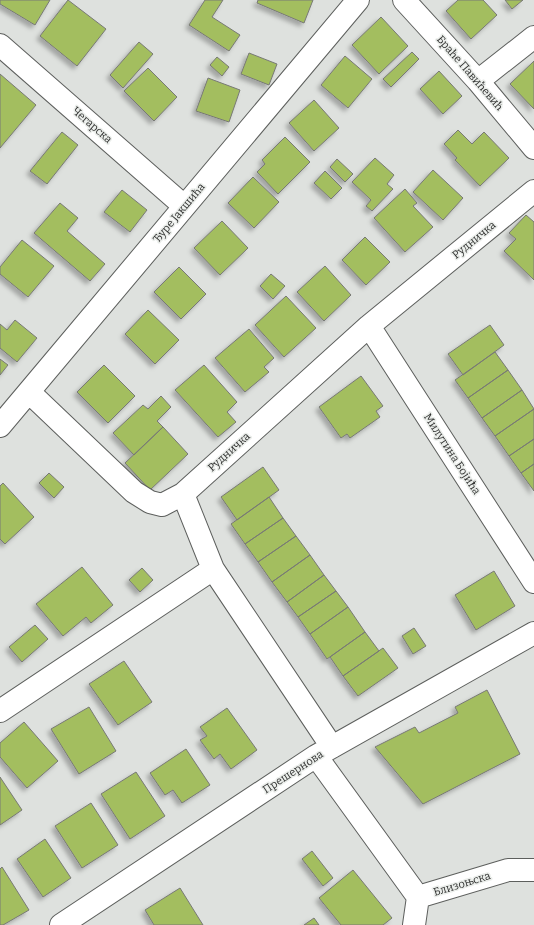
<svg xmlns="http://www.w3.org/2000/svg" width="534" height="925" viewBox="0 0 534 925" font-family="Bitter,serif">
  <style>
    .building { fill: #a3be5e; stroke: #787976; filter: url(#shadow) }
    .lines { fill: none; stroke-linecap: round; stroke-linejoin: round }
    .street-casing { stroke: #5d5f5d; stroke-width: 24 }
    .street { stroke: #fff; stroke-width: 22 }
    .labels { text-anchor: middle; dominant-baseline: central; stroke-width: 3; stroke-linejoin: round; paint-order: stroke }
    .street-label { font-size: 11px; fill: #313231; stroke: #ebeeeb }
  </style>
  <defs>
    <filter id="shadow"><feDropShadow dx="-3.5" dy="3.5" stdDeviation="2" flood-color="#0004"/></filter>
  </defs>
  <rect width="100%" height="100%" fill="#dee1de"/>
  <!-- building -->
  <path class="building" d="M0 0H50L35 25 0 4Z
    M68 0 106 29 77 66 40 36Z
    M205 0H223L212 17 240 35 229 51 189 25Z
    M258 0H313L304 23 257 3Z
    M458 0H483L497 15 471 39 446 11Z
    M505 0H523L512 9Z
    M381 17 408 46 379 74 352 45Z
    M139 42 153 54 123 88 110 75Z
    M412 52 419 59 391 87 383 79Z
    M249 53 277 64 269 85 241 74Z
    M345 56 372 79 348 108 321 85Z
    M217 57 229 67 222 76 210 65Z
    M534 61V109L510 84Z
    M148 68 177 97 154 121 124 91Z
    M439 71 462 96 443 114 420 89Z
    M0 74 36 105 0 148Z
    M208 78 240 90 229 122 196 111Z
    M314 100 339 128 314 151 289 123Z
    M458 130 472 144 484 132 509 158 480 186 455 160 457 158 444 144Z
    M62 132 78 145 47 184 30 171Z
    M285 137 310 162 278 194 257 172 265 164 262 160Z
    M375 158 394 175 387 184 393 189 372 211 366 206 371 200 352 182Z
    M337 159 353 174 345 182 330 167Z
    M433 170 463 198 443 220 413 192Z
    M325 171 342 188 331 199 314 183Z
    M253 177 279 202 254 228 228 203Z
    M405 189 417 203 413 206 433 227 405 252 374 218Z
    M122 190 147 210 130 232 104 212Z
    M60 203 78 218 67 231 105 264 90 281 34 233Z
    M526 215 534 222V280L504 251 516 239 509 233Z
    M222 221 248 248 220 275 194 248Z
    M365 237 390 262 366 285 342 260Z
    M22 240 54 266 28 297 0 274V267Z
    M325 266 351 295 324 321 297 292Z
    M179 267 206 294 181 319 154 292Z
    M271 274 285 286 273 299 260 286Z
    M286 296 316 328 284 357 255 325Z
    M148 310 179 340 155 364 125 334Z
    M15 320 37 338 17 362 0 348V324L7 330Z
    M490 325 504 345 463 375 448 354Z
    M249 329 274 358 264 367 269 372 245 392 215 358Z
    M495 352 508 370 468 398 455 380Z
    M0 359 8 365 0 375Z
    M104 365 135 396 108 423 77 392Z
    M204 365 237 402 227 412 236 422 218 437 175 390Z
    M508 370 522 390 482 418 468 398Z
    M361 376 383 406 376 411 380 417 350 438 347 434 341 438 319 407Z
    M522 390 534 409 495 436 482 418Z
    M161 396 171 407 157 421 163 427 134 455 113 433 143 405 148 409Z
    M534 409V439L509 456 495 436Z
    M163 427 188 454 150 490 125 463Z
    M534 439V464L521 473 509 456Z
    M534 464V491L521 473Z
    M263 467 279 490 237 520 221 497Z
    M49 473 64 487 54 498 39 483Z
    M3 483 34 517 5 544 0 539V486Z
    M269 497 283 518 245 544 231 524Z
    M283 518 296 536 258 562 245 544Z
    M296 536 310 555 272 582 258 562Z
    M310 555 324 575 287 602 272 582Z
    M82 567 113 605 91 623 86 617 63 636 36 604Z
    M142 568 153 580 140 592 129 580Z
    M494 571 515 606 476 630 455 595Z
    M324 575 336 591 298 617 287 602Z
    M336 591 348 607 310 634 298 617Z
    M348 607 365 632 327 659 310 634Z
    M35 625 48 639 22 662 9 647Z
    M414 628 426 646 413 654 402 636Z
    M365 632 379 651 343 676 330 657Z
    M383 648 398 668 358 696 343 676Z
    M124 661 152 702 118 725 89 684Z
    M487 690 520 754 423 804 375 747 415 727 419 733 458 713 455 707Z
    M89 707 116 751 79 774 51 729Z
    M227 708 257 750 231 769 220 754 214 759 200 740 207 736 200 727Z
    M24 722 58 761 27 788 0 757V743Z
    M186 749 210 785 182 803 173 790 165 795 150 773Z
    M136 772 165 816 130 839 101 794Z
    M0 777 22 810 0 825Z
    M91 803 118 845 82 868 55 826Z
    M45 839 71 878 43 897 17 859Z
    M312 851 333 878 323 886 302 859Z
    M2 867 29 910 3 925H0V869Z
    M353 870 392 918 383 925H341L319 898Z
    M180 888 203 925H154L145 910Z
    M314 918 319 925H304Z"/>
  <g class="lines">
    <defs>
      <path id="street" d="M404 0 478 81 534 148
        M0 45 184 206
        M478 81 534 37
        M369 326 534 582
        M29 392 134 492 150 502 162 505 183 494
        M0 426 358 0
        M0 711 213 569
        M332 747 213 569 183 494 369 326 534 191
        M316 756 418 897
        M61 925 316 756 534 633
        M414 925 418 897 508 870H534"/>
    </defs>
    <!-- street casing -->
    <use href="#street" class="street-casing"/>
    <!-- street -->
    <use href="#street" class="street"/>
  </g>
  <g class="labels">
    <!-- street labels -->
    <g class="street-label">
      <text transform="translate(470 73) rotate(49)">Браће Павићевић</text>
      <text transform="translate(92 125) rotate(41)">Чегарска</text>
      <text transform="translate(179 213) rotate(-50)">Ђуре Јакшића</text>
      <text transform="translate(474 240) rotate(-39)">Рудничка</text>
      <text transform="translate(229 452) rotate(-42)">Рудничка</text>
      <text transform="translate(452 454) rotate(57)">Милутина Бојића</text>
      <text transform="translate(293 772) rotate(-33)">Прешернова</text>
      <text transform="translate(462 884) rotate(-17)">Близоњска</text>
    </g>
  </g>
</svg>
